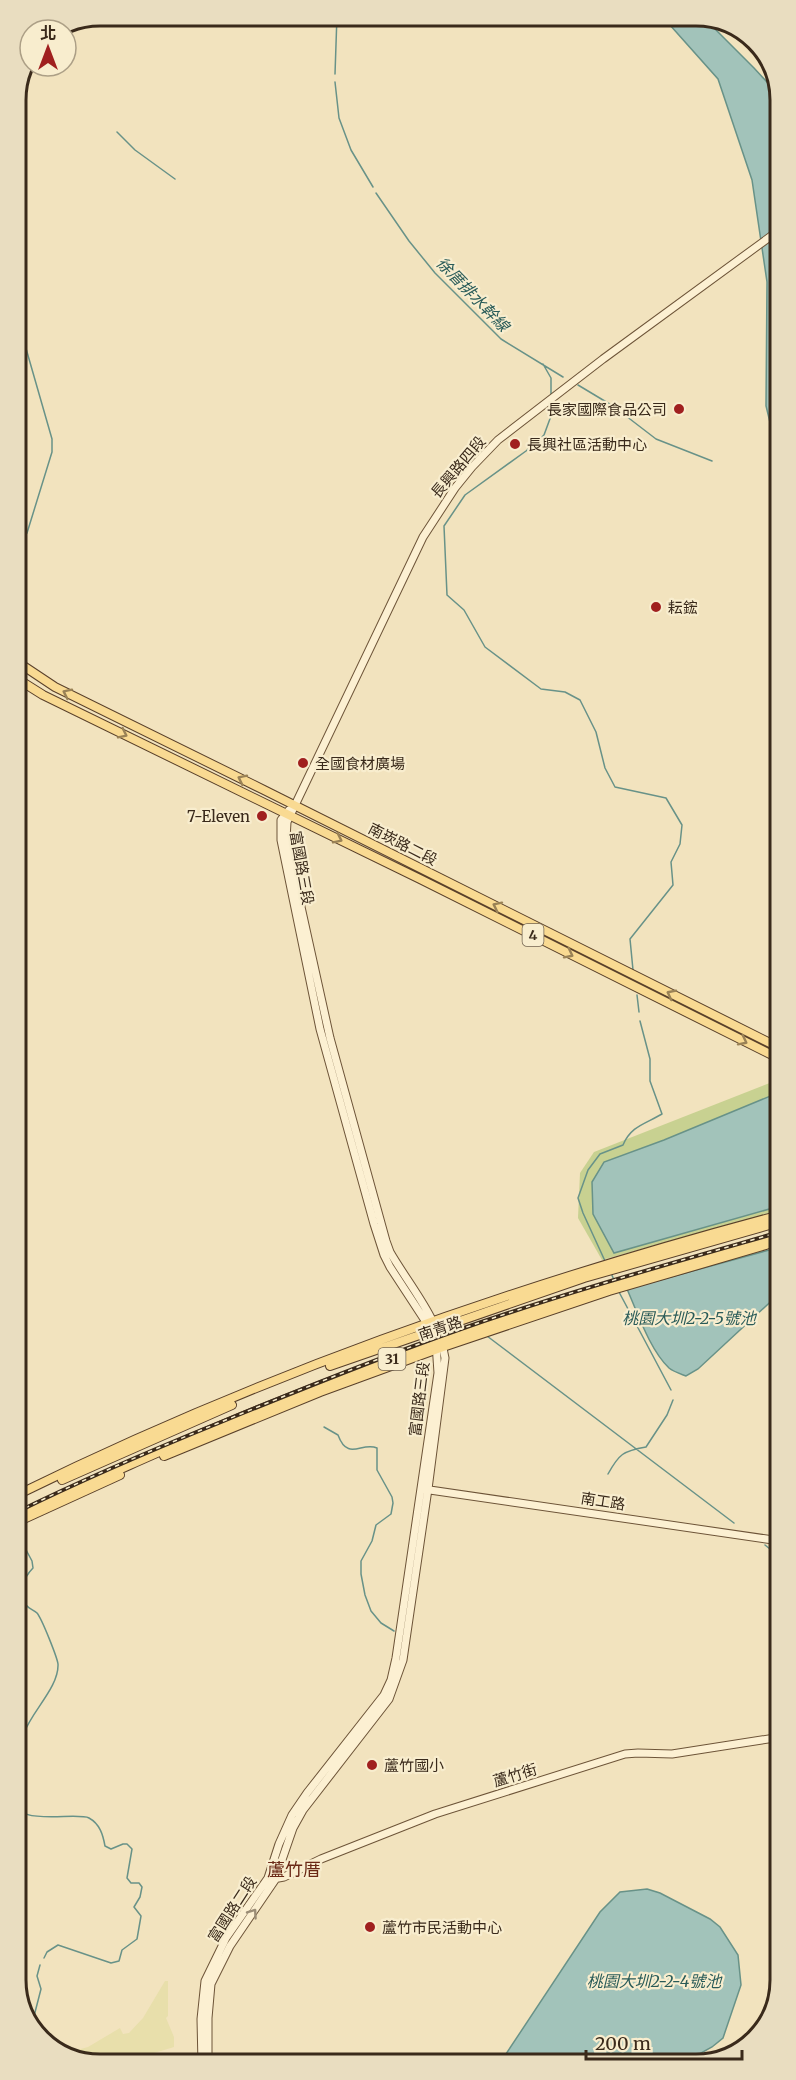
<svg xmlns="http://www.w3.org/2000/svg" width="796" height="2080" viewBox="0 0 796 2080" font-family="Merriweather,'Noto Sans TC',serif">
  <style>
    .farmland { fill: #e8dfab }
    .green { fill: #c8d191 }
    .water { fill: #a2c3ba; stroke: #689288; stroke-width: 1.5 }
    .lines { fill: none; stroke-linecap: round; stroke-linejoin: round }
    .stream { stroke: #689288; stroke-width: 1.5 }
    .secondary-casing { stroke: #6d5438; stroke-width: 9 }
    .primary-casing { stroke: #59402a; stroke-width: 10 }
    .secondary { stroke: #fcf0d2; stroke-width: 7 }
    .primary { stroke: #f9da92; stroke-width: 8 }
    .rail-casing { stroke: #3a2a1b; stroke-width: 4 }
    .rail { stroke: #f8edce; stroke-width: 1.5; stroke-dasharray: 4.5; stroke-linecap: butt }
    .oneway { stroke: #9a8256 }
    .oneway2 { stroke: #9b8d76 }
    .poi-dot { fill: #a0201f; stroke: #f8edce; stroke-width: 2 }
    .labels { text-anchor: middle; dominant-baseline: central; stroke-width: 4.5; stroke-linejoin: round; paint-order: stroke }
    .shield { fill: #f8edce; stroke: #736451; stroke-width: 1.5 }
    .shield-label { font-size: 14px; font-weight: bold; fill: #3a2a1b }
    .poi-label { font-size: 15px; fill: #3a2a1b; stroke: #f8edce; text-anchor: start }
    .street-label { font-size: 15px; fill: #3a2a1b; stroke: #f8edce }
    .water-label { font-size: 16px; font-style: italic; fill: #295b58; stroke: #f8edce }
    .quarter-label { font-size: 18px; fill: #6a2916; stroke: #f8edce }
    .rim { fill: none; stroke: #3a2a1b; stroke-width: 3 }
  </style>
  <rect width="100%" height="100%" fill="#f2e3be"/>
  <!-- farmland -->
  <path class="farmland" d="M165 1981H168V2016L166 2018 174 2037V2047L141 2057 126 2065H94L66 2053 88 2047 120 2028 123 2034 129 2033 143 2018Z"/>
  <!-- green -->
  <path class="green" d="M780 1079V1210L602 1260 578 1218 580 1173 594 1152Z"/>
  <!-- water -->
  <path class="water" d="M661 15H701L754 68 778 94 779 459 766 406 767 282 752 180 718 79Z
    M780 1092V1206L614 1253 593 1214 592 1182 604 1162 664 1140Z
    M780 1247V1293L698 1369 686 1376C681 1374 674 1372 669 1368 650 1350 638 1314 627 1289Z
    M647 1889 660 1893 710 1919 720 1927 738 1955 741 1985 723 2038 712 2047 685 2062 500 2063 600 1912 620 1892Z"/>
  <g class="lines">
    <!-- stream -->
    <path class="stream" d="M335 74 337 15
      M335 82 339 118 351 150 373 187
      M117 132 135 150 175 179
      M376 193 409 241 435 273 501 339 563 377
      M543 364 551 378V394
      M578 385 613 406 656 439 712 461
      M551 402V416L544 435 526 451 465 495 444 526 447 595 464 610 485 647 541 689 565 692 580 700 596 732 605 768 615 787 666 798 682 825 680 844 671 862 673 885 630 939 633 970
      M16 546 27 533 52 452V439L23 338 19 315
      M637 995 639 1012
      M605 1261 583 1213 578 1198 588 1170 600 1154 623 1145C631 1126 645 1124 662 1114L650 1081V1059L640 1021
      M611 1273 614 1280
      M619 1292 671 1390
      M487 1336 734 1523
      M324 1427 338 1435C348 1462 362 1441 377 1448V1470L392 1497 393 1503 391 1514 376 1525 372 1541 361 1561V1574L365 1595 371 1611 381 1623 394 1631
      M608 1474C619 1454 623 1451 646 1447L667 1415 673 1400
      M17 1533 32 1561 33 1568C24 1577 17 1594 26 1605 29 1609 34 1610 37 1613 42 1619 57 1657 58 1664 59 1687 32 1711 24 1733 20 1746 24 1777 23 1793 0 1830 76 1811 89 1818 100 1824 103 1835 105 1846L111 1849 123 1844H127L132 1849 127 1878 131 1883H139L142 1887 140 1897 134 1907 141 1916 137 1939 122 1950 119 1961 111 1963 58 1945 47 1952 44 1958
      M765 1545 780 1557
      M32 2024 41 1989 37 1976 40 1965"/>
    <defs>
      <path id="secondary" d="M423 1489 780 1541
        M273 1879 284 1877 321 1859 435 1814 625 1754 638 1753 672 1754 781 1737
        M202 2064 201 2019 205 1981 226 1938 268 1878 279 1844 292 1815 307 1793 384 1695 391 1680 396 1658 438 1373 436 1343 428 1325 390 1267 384 1255 374 1224 320 1029 281 840V820L289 810
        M208 2064V2018L211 1984 230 1946 275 1880 293 1828 303 1810 389 1699 403 1660 428 1489 445 1358C439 1319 409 1285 390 1252L386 1241 330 1038 286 839 287 822 423 537 455 488 472 467 498 440 603 359 778 231"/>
      <path id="primary" d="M16 661 55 687 264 790 780 1048
        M16 678 43 695 420 879 780 1059
        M330 1366 584 1278 780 1222
        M164 1456 320 1392 443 1347 609 1291 766 1245
        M62 1480 232 1405
        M17 1495C258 1376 520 1284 780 1215
        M17 1517C61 1495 105 1476 150 1456 353 1366 565 1294 780 1237
        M17 1522 120 1475"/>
    </defs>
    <!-- secondary casing -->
    <use href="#secondary" class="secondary-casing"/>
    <!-- primary casing -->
    <use href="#primary" class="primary-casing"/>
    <!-- secondary -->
    <use href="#secondary" class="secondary"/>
    <!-- primary -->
    <use href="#primary" class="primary"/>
    <defs>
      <path id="rail" d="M17 1512C84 1479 152 1450 221 1422 299 1390 378 1358 458 1330 564 1293 672 1263 780 1232"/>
    </defs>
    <!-- rail casing -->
    <use href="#rail" class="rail-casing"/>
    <!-- rail -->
    <use href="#rail" class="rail"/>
  </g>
  <!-- one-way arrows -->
  <defs><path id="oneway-chevron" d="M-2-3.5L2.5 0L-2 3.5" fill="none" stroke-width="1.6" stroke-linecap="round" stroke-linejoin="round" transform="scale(1.5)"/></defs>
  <g class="oneway">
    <use href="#oneway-chevron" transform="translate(67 693) rotate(-154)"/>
    <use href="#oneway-chevron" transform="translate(123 734) rotate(26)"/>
    <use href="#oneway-chevron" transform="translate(242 779) rotate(-154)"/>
    <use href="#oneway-chevron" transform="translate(338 839) rotate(26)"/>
    <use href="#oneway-chevron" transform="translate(497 906) rotate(-154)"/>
    <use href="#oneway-chevron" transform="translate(569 954) rotate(27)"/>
    <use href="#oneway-chevron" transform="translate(671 994) rotate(-153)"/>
    <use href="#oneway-chevron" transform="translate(743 1041) rotate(27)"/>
  </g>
  <use class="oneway2" href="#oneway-chevron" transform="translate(253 1913) rotate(-55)"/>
  <!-- markers -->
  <g class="poi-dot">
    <circle cx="679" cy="409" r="6"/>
    <circle cx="515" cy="444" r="6"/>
    <circle cx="656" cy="607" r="6"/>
    <circle cx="303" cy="763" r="6"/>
    <circle cx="262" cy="816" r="6"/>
    <circle cx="372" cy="1765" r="6"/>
    <circle cx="370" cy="1927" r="6"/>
  </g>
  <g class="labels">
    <!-- shield labels -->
    <g class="shield">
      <rect x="522.5" y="924" width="21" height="22" rx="4.5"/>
      <rect x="378.5" y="1348" width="27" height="22" rx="4.5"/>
    </g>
    <g class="shield-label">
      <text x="533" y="935">4</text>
      <text x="392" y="1359">31</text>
    </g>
    <!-- poi labels -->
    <g class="poi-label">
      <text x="667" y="409" text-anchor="end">長家國際食品公司</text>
      <text x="527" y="444">長興社區活動中心</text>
      <text x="668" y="607">耘鋐</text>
      <text x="315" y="763">全國食材廣場</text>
      <text x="250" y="816" text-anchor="end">7-Eleven</text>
      <text x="384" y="1765">蘆竹國小</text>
      <text x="382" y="1927">蘆竹市民活動中心</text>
    </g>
    <!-- street labels -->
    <g class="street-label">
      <text transform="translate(458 467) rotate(-50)">長興路四段</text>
      <text transform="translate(403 844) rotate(27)">南崁路二段</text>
      <text transform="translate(302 868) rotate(80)">富國路三段</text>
      <text transform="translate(440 1328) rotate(-19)">南青路</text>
      <text transform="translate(419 1399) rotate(-83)">富國路三段</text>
      <text transform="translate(603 1501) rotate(9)">南工路</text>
      <text transform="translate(515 1775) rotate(-17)">蘆竹街</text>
      <text transform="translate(232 1909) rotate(-57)">富國路二段</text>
    </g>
    <!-- water labels -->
    <g class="water-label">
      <text transform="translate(473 294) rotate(46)">徐厝排水幹線</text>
      <text x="689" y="1318">桃園大圳2-2-5號池</text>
      <text x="654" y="1981">桃園大圳2-2-4號池</text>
    </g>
    <!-- quarter labels -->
    <g class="quarter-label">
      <text x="294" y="1869">蘆竹厝</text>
    </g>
  </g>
  <!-- crop -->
  <path d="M0 0H796V2080H0ZM100 26H696A74 74 0 0 1 770 100V1980A74 74 0 0 1 696 2054H100A74 74 0 0 1 26 1980V100A74 74 0 0 1 100 26Z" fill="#e9ddc0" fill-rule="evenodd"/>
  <path class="rim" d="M100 26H696A74 74 0 0 1 770 100V1980A74 74 0 0 1 696 2054H100A74 74 0 0 1 26 1980V100A74 74 0 0 1 100 26Z"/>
  <!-- north arrow -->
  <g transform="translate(48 48)"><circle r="28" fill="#f8edce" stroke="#ac9f86" stroke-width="1.5"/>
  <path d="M0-4.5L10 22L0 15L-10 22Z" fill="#a0201f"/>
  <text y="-9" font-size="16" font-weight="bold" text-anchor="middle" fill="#3a2a1b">北</text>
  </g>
  <!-- scale -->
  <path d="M586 2050v9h156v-9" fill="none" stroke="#3a2a1b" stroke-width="3"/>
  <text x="595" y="2050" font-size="18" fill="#3a2a1b" stroke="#f8edce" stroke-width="4.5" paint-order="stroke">200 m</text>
</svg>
